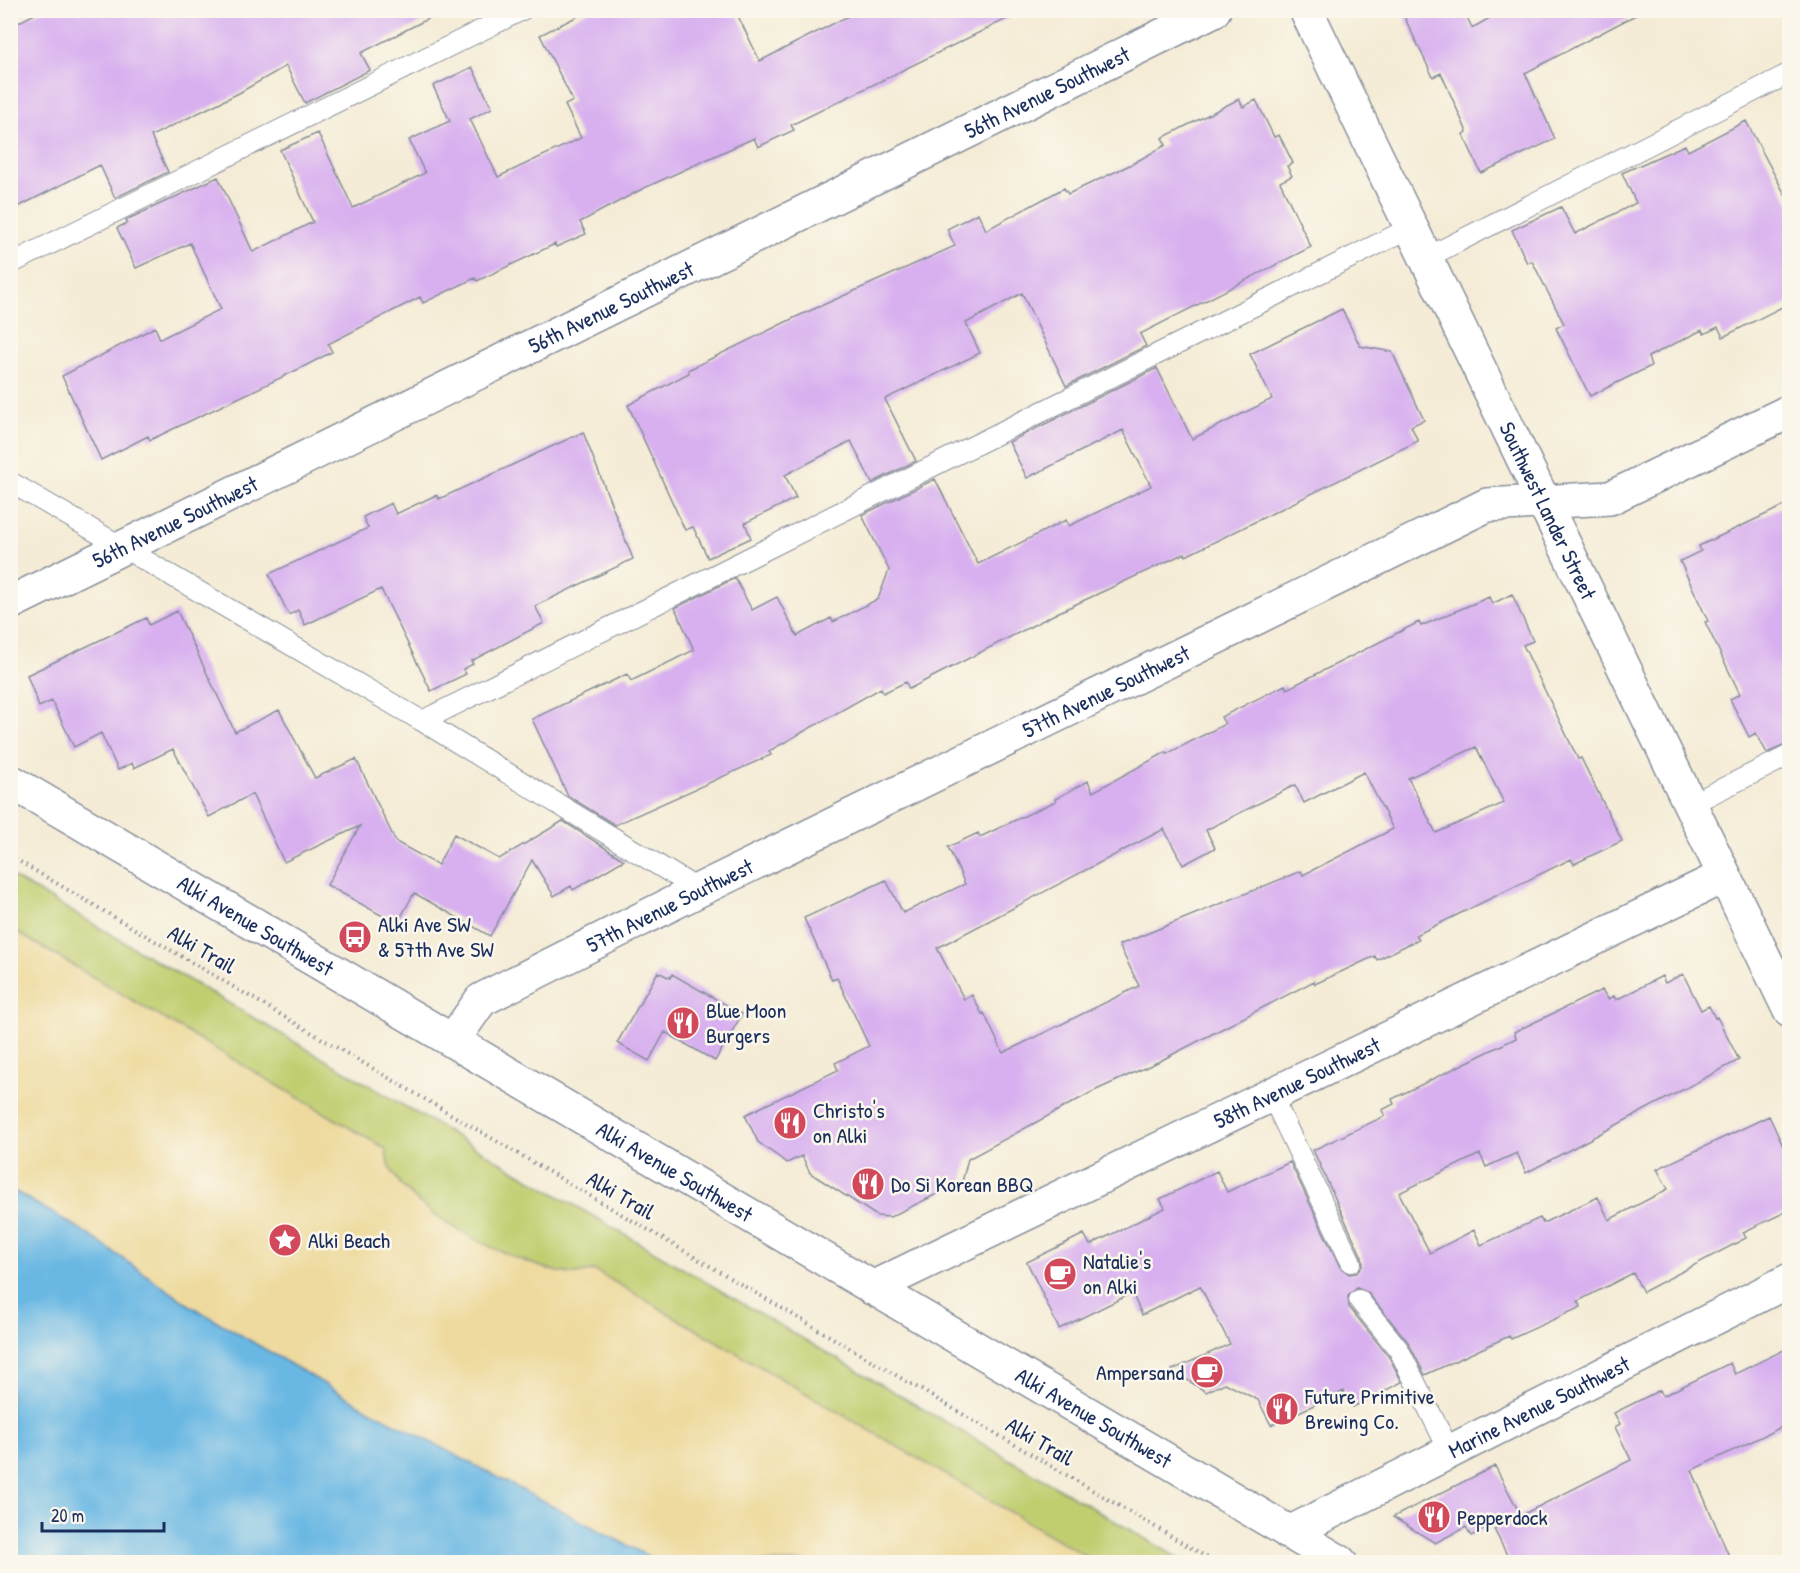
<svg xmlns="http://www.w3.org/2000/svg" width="1800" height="1573" viewBox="0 0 1800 1573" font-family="'Patrick Hand',sans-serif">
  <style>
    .green { fill: #c1ce70; stroke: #6e7e67; stroke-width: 1.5 }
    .sand { fill: #eeda9e; stroke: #84847e; stroke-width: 1.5 }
    .water { fill: #69b7e3; stroke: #4273a0; stroke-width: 1.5 }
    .building { fill: #d8b0ef; fill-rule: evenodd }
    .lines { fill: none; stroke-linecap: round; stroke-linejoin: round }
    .service-casing { stroke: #888e9a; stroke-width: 22 }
    .minor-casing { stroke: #888e9a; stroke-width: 36 }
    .secondary-casing { stroke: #888e9a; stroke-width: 36 }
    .path { stroke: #888e9a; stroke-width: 4; stroke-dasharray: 1.5 4.5; stroke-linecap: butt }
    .service { stroke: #fff; stroke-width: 20 }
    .minor { stroke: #fff; stroke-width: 33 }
    .secondary { stroke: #fff; stroke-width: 33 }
    .labels { text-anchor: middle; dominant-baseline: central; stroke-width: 5; stroke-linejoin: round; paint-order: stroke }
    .street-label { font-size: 22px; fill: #1b2f5e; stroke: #fbf7ec }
    .poi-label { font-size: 22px; fill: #1b2f5e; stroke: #fbf7ec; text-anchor: start }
  </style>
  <rect width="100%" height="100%" fill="#fbf7ec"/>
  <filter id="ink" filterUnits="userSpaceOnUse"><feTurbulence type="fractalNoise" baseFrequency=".0167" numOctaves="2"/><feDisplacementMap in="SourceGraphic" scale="12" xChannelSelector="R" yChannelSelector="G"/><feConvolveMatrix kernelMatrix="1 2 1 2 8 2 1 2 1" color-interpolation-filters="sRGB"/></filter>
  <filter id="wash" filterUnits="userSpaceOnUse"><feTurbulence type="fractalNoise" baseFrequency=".008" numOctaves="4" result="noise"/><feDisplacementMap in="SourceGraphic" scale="24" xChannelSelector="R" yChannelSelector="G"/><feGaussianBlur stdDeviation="1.35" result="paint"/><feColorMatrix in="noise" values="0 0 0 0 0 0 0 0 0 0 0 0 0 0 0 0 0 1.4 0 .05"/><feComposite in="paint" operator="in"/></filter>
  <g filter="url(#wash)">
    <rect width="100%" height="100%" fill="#f4ecd6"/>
    <!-- green -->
    <path class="green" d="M11 876 1185 1562H659L362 1406 191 1306 77 1227 11 1189Z"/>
    <!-- sand -->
    <path class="sand" d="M11 929 386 1149C384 1205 523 1269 572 1274 579 1274 587 1272 594 1270L1096 1562H659L362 1406 191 1306 77 1227 11 1189Z"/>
    <!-- water -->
    <path class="water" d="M10 1189 77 1227 191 1306 362 1406 659 1562H11Z"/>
    <g id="blocks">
      <!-- building -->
      <path class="building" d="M42 10H445L361 53 370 70 305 103 286 66 239 93 151 136 168 172 115 198 100 165 10 211V27Z
        M590 10H735L760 61 860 10H1025L791 125 794 130 758 147 754 138 642 189 580 222 586 234 556 247 555 244 477 281 475 278 423 303 420 297 328 344 332 352 301 368 150 440 148 436 101 460 62 376 155 327 160 339 221 309 190 243 136 268 117 228 127 223 126 220 218 177 253 252 313 222 280 150 318 133 353 208 425 173 409 140 450 121 433 86 472 67 492 108 470 119 498 177 581 138 565 105 573 101 540 35Z
        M1401 10H1464L1472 28 1504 10H1645L1525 73 1555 139 1481 173 1463 134 1467 132 1441 73 1433 77Z
        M1239 99 1243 107 1256 100 1274 137 1279 135 1293 163 1287 166 1292 176 1280 182 1311 247 1140 334 1146 346 1066 386 1022 293 966 323 980 353 885 399 916 461 872 483 851 441 785 475 796 498 745 523 751 538 708 558 693 527 685 530 628 405 689 373 688 370 796 317 955 246 947 229 978 213 986 230 1064 188 1068 194 1132 164 1166 145 1162 138Z
        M1746 121 1790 204V303L1723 337 1718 327 1704 334 1702 330 1648 357 1651 366 1590 396 1556 328 1564 324 1532 261 1527 263 1512 230 1561 207 1575 234 1636 203 1622 173 1685 145 1688 151Z
        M1342 309 1360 346 1392 352 1424 420 1411 426 1418 441 1186 556 1185 553 1057 613 909 689 906 682 883 693 881 688 769 751 771 755 615 825 568 796 532 719 627 674 631 681 694 650 675 608 735 578 752 610 777 597 797 636 831 618 833 622 878 599 889 570 862 515 935 479 978 564 1066 520 1069 526 1151 486 1123 430 1027 478 1009 442 1157 368 1192 439 1272 399 1250 354Z
        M583 432 633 559 535 606 544 623 471 661 473 664 463 669 466 674 431 691 381 589 305 625 298 610 289 615 269 574 368 528 363 517 391 503 396 514 436 495 439 499Z
        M1790 503V743L1767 753 1756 733 1749 737 1730 699 1740 694 1705 622 1708 621 1680 561 1701 551 1699 546Z
        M1512 594 1533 641 1523 645 1578 759 1581 758 1622 841 1574 864 1571 859 1416 935 1419 939 1377 960 1375 956 1315 984 1314 981 1160 1061 1094 1091 968 1159 962 1182 890 1217 877 1216 810 1173 802 1156 787 1163 758 1142 745 1115 838 1070 835 1063 869 1046 837 978 832 980 804 918 886 880 903 913 965 884 948 847 978 833 980 837 1056 801 1055 799 1088 781 1093 792 1166 752 1167 754 1225 724 1221 717 1285 685 1287 689 1419 622 1421 626 1489 597 1492 604ZM1476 747 1504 803 1436 833 1408 778ZM1364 772 1393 829 1303 875 1301 871 1119 945 1139 986 1003 1053 984 1013 982 1014 972 995 964 999 937 948 1164 829 1183 865 1215 848 1206 830 1295 785 1304 803Z
        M177 611 235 732 279 710 315 778 356 759 396 842 438 865 454 834 499 859 563 821 624 860 573 890 571 886 554 896 532 860 490 936 414 893 397 924 327 885 360 826 284 862 252 794 209 817 173 749 134 768 132 763 118 770 101 733 74 747 52 701 39 707 27 675 146 618 149 625Z
        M658 972 670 978 672 974 742 1014 715 1061 665 1032 649 1061 617 1043Z
        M1683 974 1701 1010 1709 1006 1715 1018 1717 1017 1739 1060 1526 1173 1517 1153 1486 1167 1480 1154 1399 1193 1430 1253 1474 1230 1481 1245 1540 1218 1543 1223 1598 1197 1609 1220 1668 1189 1657 1169 1769 1116 1790 1161V1210L1743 1232 1746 1238 1643 1292 1633 1273 1578 1301 1581 1307 1511 1339 1509 1336 1425 1375 1408 1342 1368 1293 1357 1288 1348 1296 1349 1307 1389 1357 1402 1382 1353 1407 1344 1391 1271 1425 1258 1400 1225 1383 1206 1392 1172 1370 1230 1344 1200 1286 1142 1315 1132 1293 1059 1329 1027 1262 1084 1234 1090 1245 1165 1208 1160 1199 1217 1171 1227 1192 1290 1162 1340 1267 1349 1274 1357 1273 1363 1264 1362 1257 1313 1150 1385 1116 1382 1110 1394 1104 1392 1099 1516 1038 1514 1032 1602 990 1608 999 1614 996 1616 1000 1662 976 1665 983Z
        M1790 1347V1423L1692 1470 1732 1563H1511L1494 1529 1631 1460 1615 1427 1620 1424 1614 1413 1660 1390 1663 1396 1730 1363 1735 1374Z
        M1495 1466 1519 1512 1471 1536 1466 1527 1435 1543 1393 1517Z"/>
    </g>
  </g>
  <g filter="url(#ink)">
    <use href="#blocks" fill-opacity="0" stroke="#888e9a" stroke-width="1.5"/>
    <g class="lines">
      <defs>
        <path id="service" d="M1426 258 1790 73
          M10 264 522 10
          M10 482 422 721 699 890
          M422 721 1410 228
          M1691 804 1790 755
          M1271 1094 1351 1262
          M1359 1300 1399 1350 1450 1452"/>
        <g id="minor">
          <path id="s1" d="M1306 10 1790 1011"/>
          <path id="s2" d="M10 603 1214 10"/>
          <path id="s3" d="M453 1040 481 1000 699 890 1487 505 1610 498 1790 411"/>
          <path id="s4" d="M872 1288 1724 876"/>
          <path id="s5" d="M1289 1533 1790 1280"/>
        </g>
        <g id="secondary">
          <path id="s6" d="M10 781 1340 1562"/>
        </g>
      </defs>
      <!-- service casing -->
      <use href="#service" class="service-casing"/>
      <!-- minor casing -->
      <use href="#minor" class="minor-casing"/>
      <!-- secondary casing -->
      <use href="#secondary" class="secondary-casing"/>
      <!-- path -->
      <path class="path" d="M10 856 1215 1562"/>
      <!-- service -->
      <use href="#service" class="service"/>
      <!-- minor -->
      <use href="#minor" class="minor"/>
      <!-- secondary -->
      <use href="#secondary" class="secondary"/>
    </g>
  </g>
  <!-- icons -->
  <defs>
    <symbol id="bus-disc" viewBox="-11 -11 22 22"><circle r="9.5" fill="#d1495b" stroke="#fbf7ec"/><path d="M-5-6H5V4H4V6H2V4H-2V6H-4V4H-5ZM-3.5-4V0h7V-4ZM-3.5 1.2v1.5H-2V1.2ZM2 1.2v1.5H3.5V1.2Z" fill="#fff"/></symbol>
    <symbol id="restaurant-disc" viewBox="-11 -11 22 22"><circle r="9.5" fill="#d1495b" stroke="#fbf7ec"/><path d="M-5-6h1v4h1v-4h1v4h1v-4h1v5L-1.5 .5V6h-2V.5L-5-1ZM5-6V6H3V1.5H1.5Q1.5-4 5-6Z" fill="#fff"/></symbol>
    <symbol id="sight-disc" viewBox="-11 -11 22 22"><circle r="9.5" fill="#d1495b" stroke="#fbf7ec"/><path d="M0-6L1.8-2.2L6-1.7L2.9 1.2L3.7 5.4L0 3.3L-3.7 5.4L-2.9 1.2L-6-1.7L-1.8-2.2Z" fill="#fff"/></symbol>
    <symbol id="cafe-disc" viewBox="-11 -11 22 22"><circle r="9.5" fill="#d1495b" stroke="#fbf7ec"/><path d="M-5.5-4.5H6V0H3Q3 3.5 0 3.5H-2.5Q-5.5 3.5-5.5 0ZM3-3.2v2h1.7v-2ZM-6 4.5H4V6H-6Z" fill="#fff"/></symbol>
  </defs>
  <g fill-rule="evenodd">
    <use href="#bus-disc" x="336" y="918" width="38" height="38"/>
    <use href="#restaurant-disc" x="664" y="1004" width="38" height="38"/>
    <use href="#restaurant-disc" x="771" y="1104" width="38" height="38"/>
    <use href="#restaurant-disc" x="849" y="1165" width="38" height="38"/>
    <use href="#sight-disc" x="266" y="1221" width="38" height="38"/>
    <use href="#cafe-disc" x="1041" y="1255" width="38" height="38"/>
    <use href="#cafe-disc" x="1188" y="1353" width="38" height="38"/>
    <use href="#restaurant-disc" x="1263" y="1390" width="38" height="38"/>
    <use href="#restaurant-disc" x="1415" y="1498" width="38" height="38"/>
  </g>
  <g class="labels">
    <!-- street labels -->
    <g class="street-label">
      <text stroke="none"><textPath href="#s2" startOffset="1156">56th Avenue Southwest</textPath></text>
      <text stroke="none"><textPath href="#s2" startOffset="670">56th Avenue Southwest</textPath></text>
      <text stroke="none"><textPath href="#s1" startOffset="556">Southwest Lander Street</textPath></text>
      <text stroke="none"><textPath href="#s2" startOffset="184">56th Avenue Southwest</textPath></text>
      <text stroke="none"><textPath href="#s3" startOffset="746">57th Avenue Southwest</textPath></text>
      <text stroke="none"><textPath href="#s3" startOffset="260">57th Avenue Southwest</textPath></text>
      <text stroke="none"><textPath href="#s6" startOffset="285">Alki Avenue Southwest</textPath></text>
      <text transform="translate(202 949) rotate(30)">Alki Trail</text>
      <text stroke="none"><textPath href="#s4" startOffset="472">58th Avenue Southwest</textPath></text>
      <text stroke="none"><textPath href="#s6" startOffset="771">Alki Avenue Southwest</textPath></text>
      <text transform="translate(621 1195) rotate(30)">Alki Trail</text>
      <text stroke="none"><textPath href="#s5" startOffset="280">Marine Avenue Southwest</textPath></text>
      <text stroke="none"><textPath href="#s6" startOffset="1257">Alki Avenue Southwest</textPath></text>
      <text transform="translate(1040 1441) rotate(30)">Alki Trail</text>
    </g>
    <!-- poi labels -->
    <g class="poi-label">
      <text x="378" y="924">Alki Ave SW<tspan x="378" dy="25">&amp; 57th Ave SW</tspan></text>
      <text x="706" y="1010">Blue Moon<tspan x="706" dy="25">Burgers</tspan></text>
      <text x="813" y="1110">Christo's<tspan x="813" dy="25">on Alki</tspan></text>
      <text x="891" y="1184">Do Si Korean BBQ</text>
      <text x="308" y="1240">Alki Beach</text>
      <text x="1083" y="1261">Natalie's<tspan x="1083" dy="25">on Alki</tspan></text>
      <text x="1184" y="1372" text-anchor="end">Ampersand</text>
      <text x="1305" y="1396">Future Primitive<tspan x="1305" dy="25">Brewing Co.</tspan></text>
      <text x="1457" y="1517">Pepperdock</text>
    </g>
  </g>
  <!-- margin -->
  <rect width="1800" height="1573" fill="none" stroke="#fbf7ec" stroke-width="36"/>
  <!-- scale -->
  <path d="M42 1522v9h122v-9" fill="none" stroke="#1b2f5e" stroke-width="3"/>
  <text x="51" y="1522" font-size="18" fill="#1b2f5e" stroke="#fbf7ec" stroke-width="4.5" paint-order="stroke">20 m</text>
</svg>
